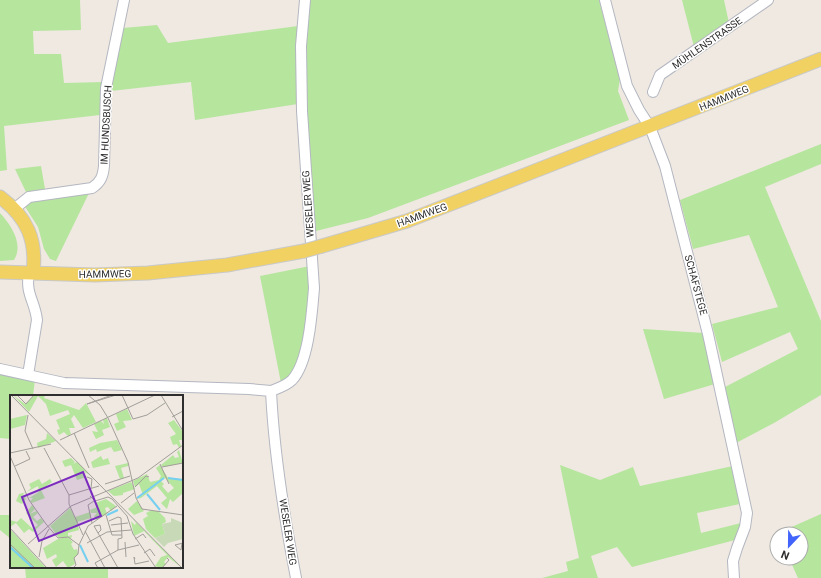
<svg xmlns="http://www.w3.org/2000/svg" width="821" height="578" viewBox="0 0 821 578" font-family="Roboto,sans-serif">
  <style>
    .green { fill: #b6e59e }
    .lines { fill: none; stroke-linecap: round; stroke-linejoin: round }
    .minor-casing { stroke: #b4b7c1; stroke-width: 12 }
    .major-casing { stroke: #c9c9c9; stroke-width: 15 }
    .minor { stroke: #fff; stroke-width: 10 }
    .major { stroke: #f2d163; stroke-width: 13 }
    .major-bridge-casing { stroke: #c9c9c9; stroke-width: 15; stroke-linecap: butt }
    .major-bridge { stroke: #f2d163; stroke-width: 13 }
    .labels { text-anchor: middle; dominant-baseline: central; stroke-width: 3; stroke-linejoin: round; paint-order: stroke }
    .street-label { font-size: 10px; fill: #2e2e2e; stroke: #fff }
    .inset-river { fill: none; stroke: #75cff0; stroke-width: 2 }
    .inset-road { fill: none; stroke: #a29e99; stroke-width: 1 }
    .view { fill: #7b2cbf; fill-opacity: 0.15; stroke: #7b2cbf; stroke-width: 2 }
    .inset-edge { fill: none; stroke: #2e2e2e; stroke-width: 2 }
  </style>
  <rect width="100%" height="100%" fill="#efe9e1"/>
  <!-- green -->
  <path class="green" d="M0 0H80L81 30 33 31 34 54H61L64 83 104 82 100 115 4 126 7 170 0 171Z
    M309 0H599L620 79 618 91 629 120 368 218 316 231 305 114 304 47Z
    M682 0H724L729 23 694 47Z
    M157 25 168 43 298 26V104L195 120 191 82 111 91 123 28Z
    M821 144V164L765 187 821 321V395L774 423 736 443 725 387 798 349 790 332 722 362 712 324 778 307 749 235 693 249 680 200Z
    M41 166 45 189 26 192 15 169Z
    M90 191 56 261 50 259 44 249 38 227 24 205 32 201Z
    M0 213C11 225 24 244 14 260L0 261Z
    M310 266 309 315 296 370 281 383 260 276Z
    M643 329 704 333 715 384 664 399Z
    M0 373 35 379 33 396H11V439L0 438Z
    M560 465 600 480 633 467 640 486 733 466 740 504 697 513 701 533 741 523 735 540 632 567 617 547 591 556 598 578H542L568 571 566 562 579 558Z
    M821 514V578H798L789 558H801V534L778 533Z
    M0 515H11V539L0 530Z
    M25 567H108V578H26Z"/>
  <g class="lines">
    <defs>
      <path id="minor" d="M605 0 627 86 639 110 650 127 665 166 708 334 747 513 745 527 737 548 733 561 734 578
        M653 92 660 75 768 0
        M14 209 29 197 92 188C101 182 103 176 104 166L106 88 124 0
        M0 369 64 383 249 389 271 391C274 454 284 516 296 578
        M28 375 37 320C35 301 25 294 29 273
        M271 391C278 388 286 386 292 380 309 362 312 312 314 288L302 111 301 46 305 0"/>
      <path id="major" d="M0 197C27 217 37 240 33 273
        M322 246 407 221 821 59
        M0 272 95 275 148 273 227 265 304 251"/>
    </defs>
    <!-- minor casing -->
    <use href="#minor" class="minor-casing"/>
    <!-- major casing -->
    <use href="#major" class="major-casing"/>
    <!-- minor -->
    <use href="#minor" class="minor"/>
    <!-- major -->
    <use href="#major" class="major"/>
    <defs>
      <path id="major-bridge" d="M304 251 322 246"/>
    </defs>
    <!-- major-bridge casing -->
    <use href="#major-bridge" class="major-bridge-casing"/>
    <!-- major-bridge -->
    <use href="#major-bridge" class="major-bridge"/>
  </g>
  <g class="labels">
    <!-- street labels -->
    <g class="street-label">
      <text transform="translate(707 43) rotate(-35)">MÜHLENSTRASSE</text>
      <text transform="translate(724 98) rotate(-22)">HAMMWEG</text>
      <text transform="translate(106 125) rotate(-87)">IM HUNDSBUSCH</text>
      <text transform="translate(308 204) rotate(-94)">WESELER WEG</text>
      <text transform="translate(422 215) rotate(-20)">HAMMWEG</text>
      <text transform="translate(105 274) rotate(-1)">HAMMWEG</text>
      <text transform="translate(696 285) rotate(75)">SCHAFSTEGE</text>
      <text transform="translate(288 532) rotate(81)">WESELER WEG</text>
    </g>
  </g>
  <!-- overview -->
  <g transform="translate(10 395)">
    <rect width="173" height="173" fill="#efe9e1"/>
    <path d="M3 0 15 9 25 0H35L34 3 69 15 76 8 86 27 73 33 64 20 61 24 65 33H59L61 39 58 41 54 37 49 40 47 35 50 34 46 25 60 19 58 15 40 21 36 9 28 1 19 17ZM117 14 122 25 113 26 116 32 107 36 104 29 109 27 106 19ZM17 20 15 30 0 34V24ZM97 23 100 32 92 35 94 40 86 44 82 36 88 37 84 29 91 26 94 29 93 25ZM164 25 173 37V45H169L171 51 169 53 167 49 163 50 160 42 166 39 158 28ZM37 38 46 46 28 53 27 48 36 44ZM107 45 112 55 104 57 101 52 87 57 86 54 80 57 79 53 90 48ZM169 55 173 68 153 72 151 70 163 60 165 63 169 62 167 57ZM91 61 93 65 98 63 100 69 83 73 81 67ZM61 63 65 67 63 69 67 67 81 81 73 76V80L77 82 67 85 61 70 55 72 52 66ZM118 68V71L111 73 114 83 110 84 105 71ZM150 70 158 83 173 84V98L163 107 160 104 157 114 151 108 157 103 147 91 131 103 126 104 133 100 129 89 125 92 123 86 137 79 140 87 149 85 151 81 146 73ZM155 83 164 93 158 98 152 91 154 89 151 86ZM29 84 32 89 40 84 42 87 31 95 35 103 22 108 20 106 23 103H19L29 97 28 91 13 99 16 104 12 109 6 106 9 99 17 97 21 93 19 89ZM121 87 125 94 113 98V100L104 101 98 96ZM96 104 106 111 101 116 98 112 95 113 97 119 86 125 84 121 87 118H81L80 115 87 112 85 108ZM127 106 134 116 124 120 118 114ZM22 110 25 114 20 119 26 116 28 118 23 122 27 126 31 123 34 127 23 137 19 134 14 138 6 128 0 132V125L7 127 11 123 23 134 28 130 16 118ZM60 113 65 122 80 117 81 123 67 127 69 135 58 138V141L62 140 61 144 58 142 49 143 40 131ZM140 116H148L155 123 156 127 152 129 155 139 145 143 136 134 133 124 138 121 136 118ZM122 123 172 173 158 162 154 167 156 169 151 173 145 171 151 162 157 160 134 136 124 141 121 126 125 130 126 128ZM0 134 36 173H0ZM57 142 63 147 61 149 64 155 67 154 68 159 64 163 65 169 58 173 53 166 46 172 42 165 47 162 46 159 37 164 33 153 48 144Z" fill="#b6e59e" fill-rule="evenodd"/>
    <path d="M161 123 173 128V144L158 148 154 152 145 143 155 139 152 129 161 127Z" fill="#c8d9b8"/>
    <path class="inset-river" d="M158 83 173 85M137 99 150 115M127 103 154 83M97 120 108 115M70 150 78 167M0 152 23 173"/>
    <path class="inset-road" d="M1 0 172 173M7 0 16 9 24 0M78 0 90 10 98 23 118 67 126 103 132 114 173 120M102 0 77 9 106 0M112 0 123 24 137 20 155 8M151 0 173 36M18 20 15 36 23 54M162 22 173 16M64 38 79 73M50 45 145 0M34 53 59 100 89 91M0 58 41 49M0 61 19 105 36 129 48 143 58 142 69 150M150 69 159 89M5 71 20 64 16 56M152 72 173 68M77 82 82 84 81 93M95 89 120 81M125 92 136 81 139 82M59 100V109L73 140M80 101 85 106 98 102 102 104 117 121 123 139 146 173M111 108 124 98M96 120 102 140H112M99 126 108 122 111 123 112 143 108 144V155M82 128 78 110 84 106M101 130 118 128M0 133 37 173M75 136 95 173M88 138 91 135 90 130 84 131 108 173M125 144 133 139 136 143M115 147 116 162M77 148 97 137 121 135M172 148 171 155 165 150 173 148M0 149 25 173M18 149 61 111 128 83 173 50M134 158 140 154 145 161M29 162 32 146 39 134M125 164 124 162 125 169 139 166M63 173 66 170 64 163 68 159 69 150 78 131 107 111M88 173 85 168 108 155 129 150M152 173 159 165 157 163"/>
    <path class="view" d="M73 77 91 121 29 146 12 102Z"/>
    <rect width="173" height="173" class="inset-edge"/>
  </g>
  <!-- north arrow -->
  <g transform="translate(789 546) rotate(202)"><circle r="19" fill="#ffffff" stroke="#ababab"/>
  <path d="M0-3L7 15L0 10L-7 15Z" fill="#4264fb"/>
  <text y="-6" font-size="11" font-weight="bold" text-anchor="middle" fill="#2e2e2e">N</text>
  </g>
</svg>
